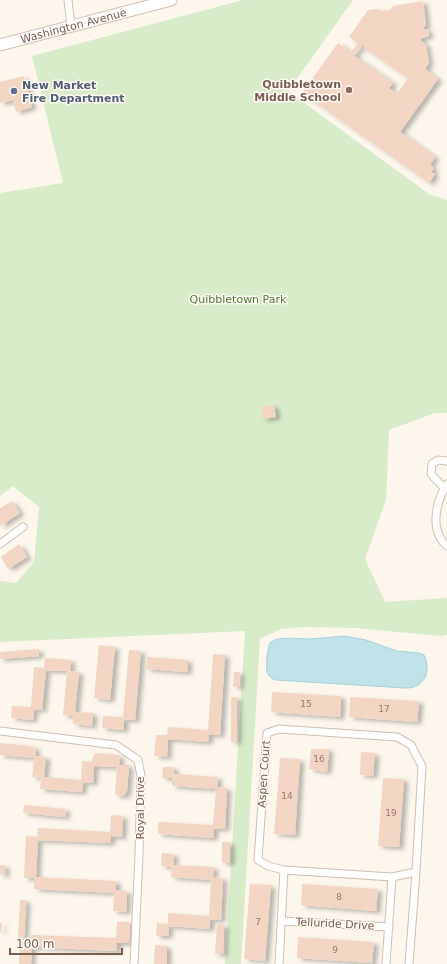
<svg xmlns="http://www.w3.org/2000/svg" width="447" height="964" viewBox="0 0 447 964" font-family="'DejaVu Sans',sans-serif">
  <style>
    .green { fill: #d8ecc9 }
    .water { fill: #bfe3e8; stroke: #a5d3da }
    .building { fill: #f3d5c3; fill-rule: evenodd; filter: url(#shadow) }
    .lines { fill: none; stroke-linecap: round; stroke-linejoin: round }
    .minor-casing { stroke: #d1beb0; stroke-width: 9 }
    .secondary-casing { stroke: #d6c0b0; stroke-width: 13 }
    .minor { stroke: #fff; stroke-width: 7 }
    .secondary { stroke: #fff; stroke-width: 11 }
    .education-dot { fill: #8d6e63; stroke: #fffaf3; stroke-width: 1.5 }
    .service-dot { fill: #5c6f8a; stroke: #fffaf3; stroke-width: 1.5 }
    .labels { text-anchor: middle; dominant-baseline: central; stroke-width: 3; stroke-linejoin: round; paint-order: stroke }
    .number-label { font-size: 9px; fill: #987a6a }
    .street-label { font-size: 11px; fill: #7a5c4d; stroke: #fffaf3 }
    .education-label { font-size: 11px; font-weight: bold; fill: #785e54; stroke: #fffaf3; text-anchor: end }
    .service-label { font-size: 11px; font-weight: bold; fill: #4e5e75; stroke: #fffaf3; text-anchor: start }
    .park-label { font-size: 11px; fill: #537a41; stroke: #fffaf3 }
  </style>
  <defs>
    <filter id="shadow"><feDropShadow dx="4.5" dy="2.5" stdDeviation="2" flood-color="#0004"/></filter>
  </defs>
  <rect width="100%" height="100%" fill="#fdf6ec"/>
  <!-- green -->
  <path class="green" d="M243 0H353L288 91 429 194 447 200V413H435L389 430 386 500 365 559 385 602 447 598V635L440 636 355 628 306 627 281 629 260 639 241 964H225L245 631 0 642V581L16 583 34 562 39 507 13 486 0 496V193L63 183 32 56Z"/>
  <!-- water -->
  <path class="water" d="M345 636 366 640 397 651 419 653 424 655C432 671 424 689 405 688L276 680C272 679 269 677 267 672 266 667 267 645 271 642 279 636 301 639 311 639 322 638 333 637 345 636Z"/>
  <!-- building -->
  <path class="building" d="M423 1 426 25 422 30 428 29 429 36 422 38 420 40 426 45 429 63 425 69 438 79 400 132 435 157 430 165 434 168 431 172 435 174 429 183 302 93 338 43 351 52 358 43 349 37 368 10 377 9 380 11 390 10 393 6ZM362 45H364V48L408 78 397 94 389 88 393 83 354 56Z
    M24 76 32 107 16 112 13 100 0 103V82Z
    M274 405 276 417 263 419 261 407Z
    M12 501 20 513 0 526V508Z
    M19 544 27 557 8 569 1 557Z
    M99 645 115 647 110 700 94 698Z
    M39 649V656L0 659V652Z
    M129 650 141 651 135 720 124 719V730L102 728 103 716 123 717Z
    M213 654 225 655 220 735 209 734 208 742 168 739 167 757 154 756 156 735H167L168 727 208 730Z
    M147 657 188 660 187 672 146 669Z
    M45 658 71 660 70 671 79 672 75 712 93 713 92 726 73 724V716L63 715 67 671 46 670 42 710 34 709 33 720 11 718 12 706 31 707 34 667 44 668Z
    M234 672H240L239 687H233Z
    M272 692 341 696 340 717 271 712Z
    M231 697H237V742H231Z
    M350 697 419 701 417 722 349 717Z
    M0 743 31 746 36 749 35 756 46 757 44 777 81 780 82 761 91 762 95 753 120 755 119 765H129L127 791 124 796 115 795 117 767 94 766 93 783 83 782 82 792 40 789 41 778 32 777 34 758 0 755Z
    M311 749H329L327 772 309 769Z
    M361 752 375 753 373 776 360 775Z
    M280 758 300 759 295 835 274 834Z
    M163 767H174V774L218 777 217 787 227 788 225 829 214 828 213 838 158 834V822L213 825 216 789 172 786V778H162Z
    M383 778 404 779 399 847 378 846Z
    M24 805 66 809 65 817 23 813Z
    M111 815 123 816 122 837 111 836 110 843 38 840 36 877 116 881V890L127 891 126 912 113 911 114 893 34 889V878H24L26 836 37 837 38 828 110 832Z
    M222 842H230V863H222Z
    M162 853 174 854 173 865 214 867 213 877 223 878 221 920 210 919V929L169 926 168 936H156L157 923 168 924V913L209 916 211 880 171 877 172 867 161 866Z
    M0 865H5V875L0 874Z
    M250 884 271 885 265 961 244 959Z
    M302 884 378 889 376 911 301 905Z
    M20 900H26L24 938H18Z
    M117 922H130L129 943H117V951L32 947 31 964H19L20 942 31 943V935L116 938Z
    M0 923H2L1 933H0Z
    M217 924 224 925 223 954H215Z
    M298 937 374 942 372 963 297 958Z
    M155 945 167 946V964H154Z"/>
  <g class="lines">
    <defs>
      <path id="minor" d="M68 0 71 27
        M447 484C436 501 429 531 447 546
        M444 488 431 474 432 464 438 460 447 461
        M0 544 23 527
        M0 731 116 745 138 760 141 776 139 855 134 964
        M282 921 389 927
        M279 964 284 870
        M386 964 392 877
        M409 964 416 872 422 766 411 745 397 737 279 729 267 733 258 860 268 866 284 870 392 877 416 872"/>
      <g id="secondary">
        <path id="s1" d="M0 45 171 0"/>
      </g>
    </defs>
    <!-- minor casing -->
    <use href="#minor" class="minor-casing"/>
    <!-- secondary casing -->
    <use href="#secondary" class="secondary-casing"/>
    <!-- minor -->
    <use href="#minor" class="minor"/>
    <!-- secondary -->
    <use href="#secondary" class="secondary"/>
  </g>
  <!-- markers -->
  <circle class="education-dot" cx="349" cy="90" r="4"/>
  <circle class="service-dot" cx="14" cy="91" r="4"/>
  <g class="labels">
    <!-- number labels -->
    <g class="number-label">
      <text x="306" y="704">15</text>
      <text x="384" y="709">17</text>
      <text x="319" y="759">16</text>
      <text x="287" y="796">14</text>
      <text x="391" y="813">19</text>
      <text x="339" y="897">8</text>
      <text x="258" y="922">7</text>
      <text x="335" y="950">9</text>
    </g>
    <!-- street labels -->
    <g class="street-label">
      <text stroke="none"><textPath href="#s1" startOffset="76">Washington Avenue</textPath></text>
      <text transform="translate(264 774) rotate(-86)">Aspen Court</text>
      <text transform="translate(140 808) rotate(-90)">Royal Drive</text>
      <text transform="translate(335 924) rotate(3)">Telluride Drive</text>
    </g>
    <!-- education labels -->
    <g class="education-label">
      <text x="341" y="84">Quibbletown<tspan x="341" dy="13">Middle School</tspan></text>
    </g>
    <!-- service labels -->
    <g class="service-label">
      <text x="22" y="85">New Market<tspan x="22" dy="13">Fire Department</tspan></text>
    </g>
    <!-- park labels -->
    <g class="park-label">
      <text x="238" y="299">Quibbletown Park</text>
    </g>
  </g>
  <!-- scale -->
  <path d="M10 948v6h112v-6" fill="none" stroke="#7a5c4d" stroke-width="2"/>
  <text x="16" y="948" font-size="12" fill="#7a5c4d" stroke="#fffaf3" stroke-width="3" paint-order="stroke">100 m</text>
</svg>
